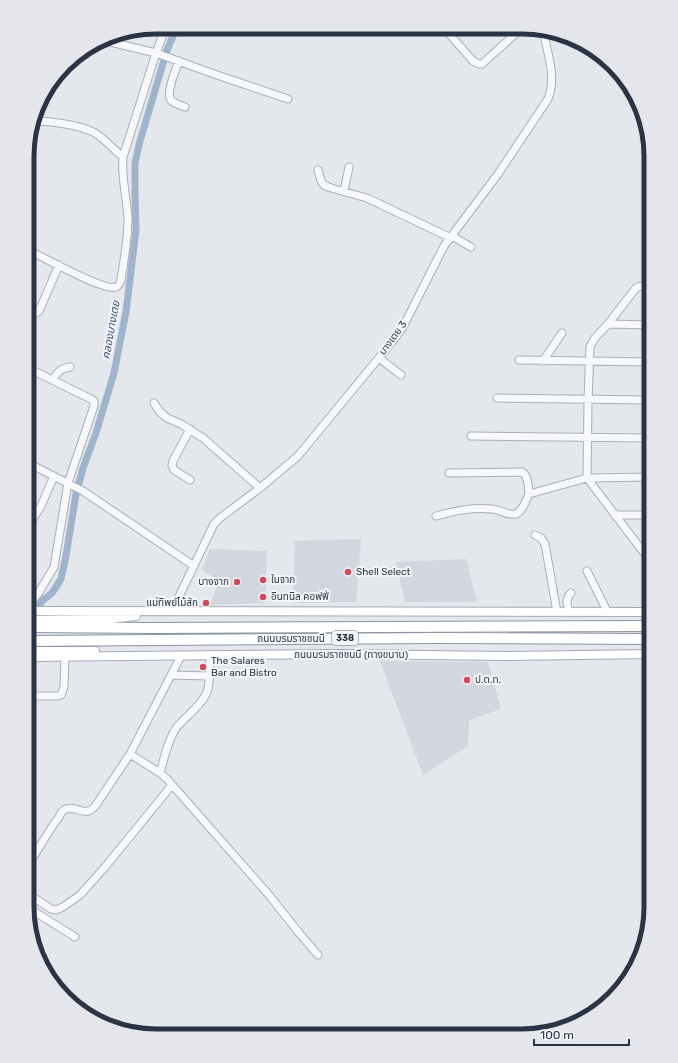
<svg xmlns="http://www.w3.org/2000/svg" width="678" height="1063" viewBox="0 0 678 1063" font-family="Rubik,'Noto Sans Thai',sans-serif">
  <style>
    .built { fill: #d2d6de }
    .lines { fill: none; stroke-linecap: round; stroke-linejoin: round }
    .canal { stroke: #9fb4cc; stroke-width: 7 }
    .minor-casing { stroke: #a9aeb7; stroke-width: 9 }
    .major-casing { stroke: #a3abb8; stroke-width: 10 }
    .highway-casing { stroke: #8b94a3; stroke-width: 12 }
    .minor { stroke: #f7f8fa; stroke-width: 7 }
    .major { stroke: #fff; stroke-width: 8 }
    .highway { stroke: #fff; stroke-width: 10 }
    .poi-dot { fill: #d1495b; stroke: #f4f6f9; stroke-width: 1.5 }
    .labels { text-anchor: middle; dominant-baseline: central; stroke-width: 4; stroke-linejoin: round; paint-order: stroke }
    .shield { fill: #f4f6f9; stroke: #676e7b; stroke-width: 1 }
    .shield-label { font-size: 9px; font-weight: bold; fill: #2b3445 }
    .street-label { font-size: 10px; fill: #2b3445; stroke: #f4f6f9 }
    .poi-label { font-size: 10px; fill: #2b3445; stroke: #f4f6f9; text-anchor: start }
    .water-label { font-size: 11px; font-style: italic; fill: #34527a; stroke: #f4f6f9 }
    .rim { fill: none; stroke: #2b3445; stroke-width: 5 }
  </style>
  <rect width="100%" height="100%" fill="#e4e7ec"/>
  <!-- built -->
  <path class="built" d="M361 539 356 602 293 603 295 541Z
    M210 549 267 551 265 603 210 605 219 581 202 570Z
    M466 559 477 602H405L396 562Z
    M380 661 488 662 501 709 469 720 468 746 423 775Z"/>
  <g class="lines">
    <!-- canal -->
    <path class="canal" d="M34 615 42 601 52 593 61 579 66 556 76 494 83 468 96 433 114 373 126 312 136 230 135 193V163L140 141 167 50 177 27"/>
    <defs>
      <path id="minor" d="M388 28 401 31 406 28
        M444 28 473 61 479 64H482L522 28
        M102 40 156 53 166 27
        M179 61C176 68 167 92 170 98 171 103 180 105 185 107
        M34 121C50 121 81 125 95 133 105 139 114 150 123 157
        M318 170 321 181 324 185 331 188 367 198 451 238
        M344 191 349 167
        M452 236 471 247
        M28 250C41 256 105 292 116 287 119 286 120 283 121 280 124 260 128 239 128 219 127 198 121 178 123 157L156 53 214 74 288 99
        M28 310 33 313H36L39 311 59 265
        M608 324 651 325
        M379 358 401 375
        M519 360 651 362
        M543 361 562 333
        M28 368 91 399 94 401V406L68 483 54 567 38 594 29 604
        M53 380C57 372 61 368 70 367
        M497 398 651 400
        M154 403 160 412 167 418 181 424 203 438 260 488
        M471 436 651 438
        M28 463 83 491 194 566
        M449 473 522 472C529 476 528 487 529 494L587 478 651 477
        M190 480 174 470 172 466 173 461 190 429
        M615 515H651
        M436 516C455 511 472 507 491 509 499 509 508 516 516 514 523 511 526 500 529 494
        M28 527 41 506 54 476
        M535 535 541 538 545 544 557 612
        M651 562 587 478 588 400 590 347 595 338 608 324 636 288 640 286H651
        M587 571 607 611
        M651 579 650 571 651 569
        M172 611 214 524 220 518 260 488 298 456 392 342 403 327 444 246 498 174 548 99C557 77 547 52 543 30
        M569 612C567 603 565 600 571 593
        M210 655C209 667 211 681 207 692 202 705 186 716 177 727 168 739 164 759 160 773L167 779 269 895 299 933 318 955
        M171 675 209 676
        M39 696H58L61 695 64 687 65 657
        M130 754 160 773
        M27 868C37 851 47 833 59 817 60 815 62 811 64 810 76 803 84 820 96 805L130 754 181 656
        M27 893 51 909 56 910 63 907 80 895 105 867 172 785
        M27 907 75 937"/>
      <path id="major" d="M27 611 651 612
        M27 620 111 619 136 616
        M27 651H95
        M27 657 341 654 505 656 651 654"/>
      <path id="highway" d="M27 627 156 628 651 626
        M27 641 436 638 651 639"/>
    </defs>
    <!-- minor casing -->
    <use href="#minor" class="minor-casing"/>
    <!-- major casing -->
    <use href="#major" class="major-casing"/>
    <!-- highway casing -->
    <use href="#highway" class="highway-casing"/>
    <!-- minor -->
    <use href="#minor" class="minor"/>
    <!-- major -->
    <use href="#major" class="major"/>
    <!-- highway -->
    <use href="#highway" class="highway"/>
  </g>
  <!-- markers -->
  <g class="poi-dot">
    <circle cx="348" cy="572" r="4"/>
    <circle cx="263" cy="580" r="4"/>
    <circle cx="237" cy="582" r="4"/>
    <circle cx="263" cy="597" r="4"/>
    <circle cx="206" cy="603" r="4"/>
    <circle cx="203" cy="667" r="4"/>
    <circle cx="467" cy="680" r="4"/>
  </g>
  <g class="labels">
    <!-- shield labels -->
    <rect class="shield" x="332" y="631" width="26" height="14" rx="3"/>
    <g class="shield-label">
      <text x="345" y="638">338</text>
    </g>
    <!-- street labels -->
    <g class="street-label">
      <text transform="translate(393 338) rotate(-54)">บางเตย 3</text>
      <text x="291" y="639">ถนนบรมราชชนนี</text>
      <text x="351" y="655">ถนนบรมราชชนนี (ทางขนาน)</text>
    </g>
    <!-- poi labels -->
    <g class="poi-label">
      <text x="356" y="572">Shell Select</text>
      <text x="271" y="580">ใบจาก</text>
      <text x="229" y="582" text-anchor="end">บางจาก</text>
      <text x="271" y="597">อินทนิล คอฟฟี่</text>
      <text x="198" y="603" text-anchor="end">แม่ทิพย์ไม้สัก</text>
      <text x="211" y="661">The Salares<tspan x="211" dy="12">Bar and Bistro</tspan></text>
      <text x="475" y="680">ป.ต.ท.</text>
    </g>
    <!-- water labels -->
    <g class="water-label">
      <text transform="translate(111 330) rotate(-80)">คลองบางเตย</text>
    </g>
  </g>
  <!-- crop -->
  <path d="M0 0H678V1063H0ZM156 34H522A122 122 0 0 1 644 156V907A122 122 0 0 1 522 1029H156A122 122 0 0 1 34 907V156A122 122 0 0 1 156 34Z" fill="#e4e6eb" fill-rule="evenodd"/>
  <path class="rim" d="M156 34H522A122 122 0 0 1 644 156V907A122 122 0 0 1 522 1029H156A122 122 0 0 1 34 907V156A122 122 0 0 1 156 34Z"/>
  <!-- scale -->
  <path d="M534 1039v6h95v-6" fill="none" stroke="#2b3445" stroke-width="2"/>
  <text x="540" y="1039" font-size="12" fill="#2b3445" stroke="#f4f6f9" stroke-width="3" paint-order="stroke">100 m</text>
</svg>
